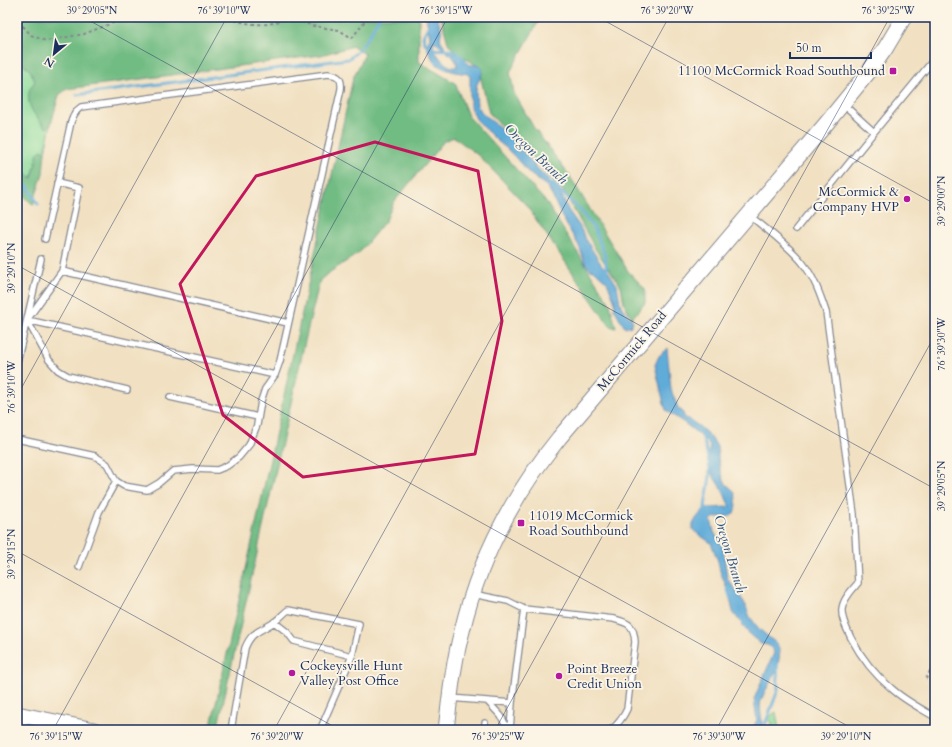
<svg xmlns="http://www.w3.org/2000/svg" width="952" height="747" viewBox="0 0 952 747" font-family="Cardo,serif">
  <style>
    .green { fill: #8cdc9b; stroke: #54867c }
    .forest { fill: #71bc83; stroke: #467670 }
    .water { fill: #61acd9; stroke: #3e6e9c; fill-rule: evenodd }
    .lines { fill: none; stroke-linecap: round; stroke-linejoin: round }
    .stream { stroke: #61acd9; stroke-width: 3 }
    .lane-casing { stroke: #868890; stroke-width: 8 }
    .secondary-casing { stroke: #868890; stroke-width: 17 }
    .path { stroke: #868890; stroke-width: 2; stroke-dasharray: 3 3; stroke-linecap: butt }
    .lane { stroke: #fff; stroke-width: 5.5 }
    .secondary { stroke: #fff; stroke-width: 15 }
    .marked { fill: none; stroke: #c2185b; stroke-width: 3; stroke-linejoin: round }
    .ticks { fill: none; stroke: #1b2f5e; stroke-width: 1; stroke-opacity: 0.45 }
    .poi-dot { fill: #b5179e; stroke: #fcf5e5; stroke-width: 1.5 }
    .labels { text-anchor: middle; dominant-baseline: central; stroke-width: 3.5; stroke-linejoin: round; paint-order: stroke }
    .poi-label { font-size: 13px; fill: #1b2f5e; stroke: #fcf5e5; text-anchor: start }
    .street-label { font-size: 13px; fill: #1b2f5e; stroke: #fcf5e5 }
    .water-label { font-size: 14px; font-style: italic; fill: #305483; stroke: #fcf5e5 }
    .neatline { fill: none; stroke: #1b2f5e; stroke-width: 1.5 }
    .ticks-label { font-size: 10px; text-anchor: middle; fill: #1b2f5e }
  </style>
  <rect width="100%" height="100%" fill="#fcf5e5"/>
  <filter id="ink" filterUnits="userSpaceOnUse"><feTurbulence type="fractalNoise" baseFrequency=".025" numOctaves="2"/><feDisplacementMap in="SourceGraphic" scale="8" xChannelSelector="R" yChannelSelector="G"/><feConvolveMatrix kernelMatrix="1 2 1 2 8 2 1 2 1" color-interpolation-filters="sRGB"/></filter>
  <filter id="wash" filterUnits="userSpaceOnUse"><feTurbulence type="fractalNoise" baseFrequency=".012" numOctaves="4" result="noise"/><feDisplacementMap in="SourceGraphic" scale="16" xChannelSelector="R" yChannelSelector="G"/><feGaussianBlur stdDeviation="0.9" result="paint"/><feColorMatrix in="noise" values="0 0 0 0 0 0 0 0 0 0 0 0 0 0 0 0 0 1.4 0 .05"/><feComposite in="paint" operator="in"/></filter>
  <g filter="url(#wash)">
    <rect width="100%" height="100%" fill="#f1e0c1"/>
    <!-- green -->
    <path class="green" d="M17 59 30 70 35 81 46 128 51 124 45 152 41 150 31 179 17 164Z
      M776 712 779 730H765L773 726 769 717Z"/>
    <!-- forest -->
    <path class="forest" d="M17 17H419V62L455 83 468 116 546 202 610 304 616 328 610 326 597 308 526 205 479 156 454 137 444 141 394 202 386 220 359 253 330 272 320 280 308 328 217 730H210L254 533 353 78 365 54 353 46 321 55 67 89 59 95 51 124 46 128C38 119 26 107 29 93 29 89 33 84 35 81L30 70 17 59Z
      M441 17H541L510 72 514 93 534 128 569 175 628 271 645 289V303L632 318 624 303 621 286 596 250 563 190 489 113 478 66 455 52 448 43Z
      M41 150 45 152 43 173 33 205 17 189V164L32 178 38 153Z"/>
    <!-- water -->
    <path class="water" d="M426 17H437C438 21 441 25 441 29 442 33 439 37 441 41 448 53 462 55 470 65H478L482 68V74L477 84 476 89V94L477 106 484 115 507 133 535 166 557 188 563 198 568 210 580 227 586 240 601 264 608 271 617 285 620 303 622 308 633 321 631 326 625 328 614 308 615 305 614 299 607 282 595 271 590 269 585 263 579 246 562 217 548 187 530 174 515 157 505 147 495 139 476 119 470 105V76L469 74C459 73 440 70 434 61 431 57 429 52 427 47L430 37ZM434 41 453 57 456 61 457 67C446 69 437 55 433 47V44Z
      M667 348 671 390 678 408 683 412 684 417C697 424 708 432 716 445 719 450 717 458 719 463 720 470 723 478 726 484 728 486 731 488 733 490 737 496 737 505 735 511 731 521 716 513 711 520L714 532 723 548 727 578 744 602 750 617 759 629 777 644 780 651 779 659 777 669 761 700C758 710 764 719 761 730H752L757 720 754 699 774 653 773 650 768 645 761 644 750 635 736 616 733 612 729 593 720 571 718 561 711 543 694 531 692 527C695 519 699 514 706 508L729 507V505L723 491 713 476 708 458 710 447 708 443 705 439 683 422 671 414 666 410 664 404 655 365 659 356Z"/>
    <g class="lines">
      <!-- stream -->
      <path class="stream" d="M432 17 431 21 423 37C428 55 438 47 452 51 457 52 461 56 465 60
        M77 95 348 59C363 49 371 32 379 17
        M17 181 28 187 38 204
        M552 183 580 210 595 230 605 256 607 272
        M702 436 703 438C707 453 712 467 709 482 708 493 705 499 705 511
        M727 587 731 599
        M763 730 778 690 777 664"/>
    </g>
  </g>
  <g filter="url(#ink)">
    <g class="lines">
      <defs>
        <path id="lane" d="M928 17 935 22
          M843 104 874 132 935 58
          M749 215C766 229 788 245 802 262 814 277 820 294 826 312L854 514 858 583C852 590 843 599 842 609 841 619 847 629 851 638 861 657 875 675 891 688 904 700 920 708 935 717
          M796 229 874 132
          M62 271 288 323
          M27 320 275 375
          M27 320 62 271 79 188 57 183
          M27 320 49 360 58 370 68 376 127 390
          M17 362 41 259
          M170 397 258 417
          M17 439 95 456 107 464 116 481 124 486 147 490 159 483 173 471 193 469 217 470 227 466 239 457 249 445 257 425 261 401 265 389 275 375 280 361 341 89C342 79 339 75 328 74L81 107C75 111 73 116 71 122L45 239
          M79 567 99 512 116 481
          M473 594 508 601 524 609 614 619C630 623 634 626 635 642L627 709C623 718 618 724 611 730
          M274 622 287 632 294 641 352 656
          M450 698 512 703 510 730
          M488 702 501 716 508 730
          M512 703 524 609
          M231 730 245 648C252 631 259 632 273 623 279 619 283 614 288 610L359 624 352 656 320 730
          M485 730V723"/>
        <path id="secondary" d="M17 714 94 730
          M446 730C450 697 453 664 462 631 479 559 513 495 559 438L825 125 870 70 885 49 904 17"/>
      </defs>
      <!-- lane casing -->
      <use href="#lane" class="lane-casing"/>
      <!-- secondary casing -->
      <use href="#secondary" class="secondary-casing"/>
      <!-- path -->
      <path class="path" d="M223 17C244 23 267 30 287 17
        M290 17 313 26 339 30 352 38 368 17
        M23 26 31 35 46 41 84 34 128 17
        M17 39 23 26 19 17
        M926 679 933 665 935 666"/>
      <!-- lane -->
      <use href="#lane" class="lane"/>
      <!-- secondary -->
      <use href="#secondary" class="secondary"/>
    </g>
  </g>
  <!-- marked area -->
  <path class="marked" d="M375 142 478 171 502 321 475 454 303 477 223 415 180 284 256 176Z"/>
  <!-- ticks -->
  <path class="ticks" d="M83 17 935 489M598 17 935 204M17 265 855 730M17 396 227 17M17 551 340 730M53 730 448 17M274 730 669 17M495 730 890 17M716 730 935 335"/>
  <!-- markers -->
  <g class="poi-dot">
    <rect x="889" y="67" width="8" height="8" rx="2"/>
    <circle cx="907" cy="199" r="4"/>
    <rect x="517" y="519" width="8" height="8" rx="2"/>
    <circle cx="292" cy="673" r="4"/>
    <circle cx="559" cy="676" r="4"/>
  </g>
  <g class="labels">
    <!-- poi labels -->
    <g class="poi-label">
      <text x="885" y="71" text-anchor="end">11100 McCormick Road Southbound</text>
      <text x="899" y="192" text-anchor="end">McCormick &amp;<tspan x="899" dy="15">Company HVP</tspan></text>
      <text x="529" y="516">11019 McCormick<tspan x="529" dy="15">Road Southbound</tspan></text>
      <text x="300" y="666">Cockeysville Hunt<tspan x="300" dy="15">Valley Post Office</tspan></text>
      <text x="567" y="669">Point Breeze<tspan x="567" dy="15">Credit Union</tspan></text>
    </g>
    <!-- street labels -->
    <g class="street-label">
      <text transform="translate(632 351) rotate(-50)">McCormick Road</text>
    </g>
    <!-- water labels -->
    <g class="water-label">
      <text transform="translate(536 154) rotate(43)">Oregon Branch</text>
      <text transform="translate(730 554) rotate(73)">Oregon Branch</text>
    </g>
  </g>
  <!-- margin -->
  <rect width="952" height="747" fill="none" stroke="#fcf5e5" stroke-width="44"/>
  <!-- north arrow -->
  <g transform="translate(54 54) rotate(209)" stroke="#fcf5e5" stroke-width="3" paint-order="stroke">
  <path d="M0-3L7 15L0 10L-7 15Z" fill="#1b2f5e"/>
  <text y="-6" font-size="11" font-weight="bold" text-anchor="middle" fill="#1b2f5e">N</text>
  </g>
  <!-- scale -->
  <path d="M790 52v6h81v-6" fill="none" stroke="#1b2f5e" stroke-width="2"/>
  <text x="796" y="52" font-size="12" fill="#1b2f5e" stroke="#fcf5e5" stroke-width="3" paint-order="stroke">50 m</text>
  <rect x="22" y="22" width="908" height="703" class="neatline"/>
  <g class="ticks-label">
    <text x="92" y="14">39°29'05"N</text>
    <text x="224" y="14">76°39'10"W</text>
    <text x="446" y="14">76°39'15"W</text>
    <text x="667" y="14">76°39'20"W</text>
    <text x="888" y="14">76°39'25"W</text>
    <text transform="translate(941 201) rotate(-90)" y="4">39°29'00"N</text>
    <text transform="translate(11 268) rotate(-90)" y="4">39°29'10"N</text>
    <text transform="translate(941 344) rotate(-90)" y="4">76°39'30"W</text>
    <text transform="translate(11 387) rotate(-90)" y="4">76°39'10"W</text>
    <text transform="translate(941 486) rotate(-90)" y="4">39°29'05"N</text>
    <text transform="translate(11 554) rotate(-90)" y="4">39°29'15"N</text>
    <text x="56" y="740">76°39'15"W</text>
    <text x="277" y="740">76°39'20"W</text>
    <text x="498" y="740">76°39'25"W</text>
    <text x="719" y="740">76°39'30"W</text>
    <text x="846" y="740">39°29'10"N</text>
  </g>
</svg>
